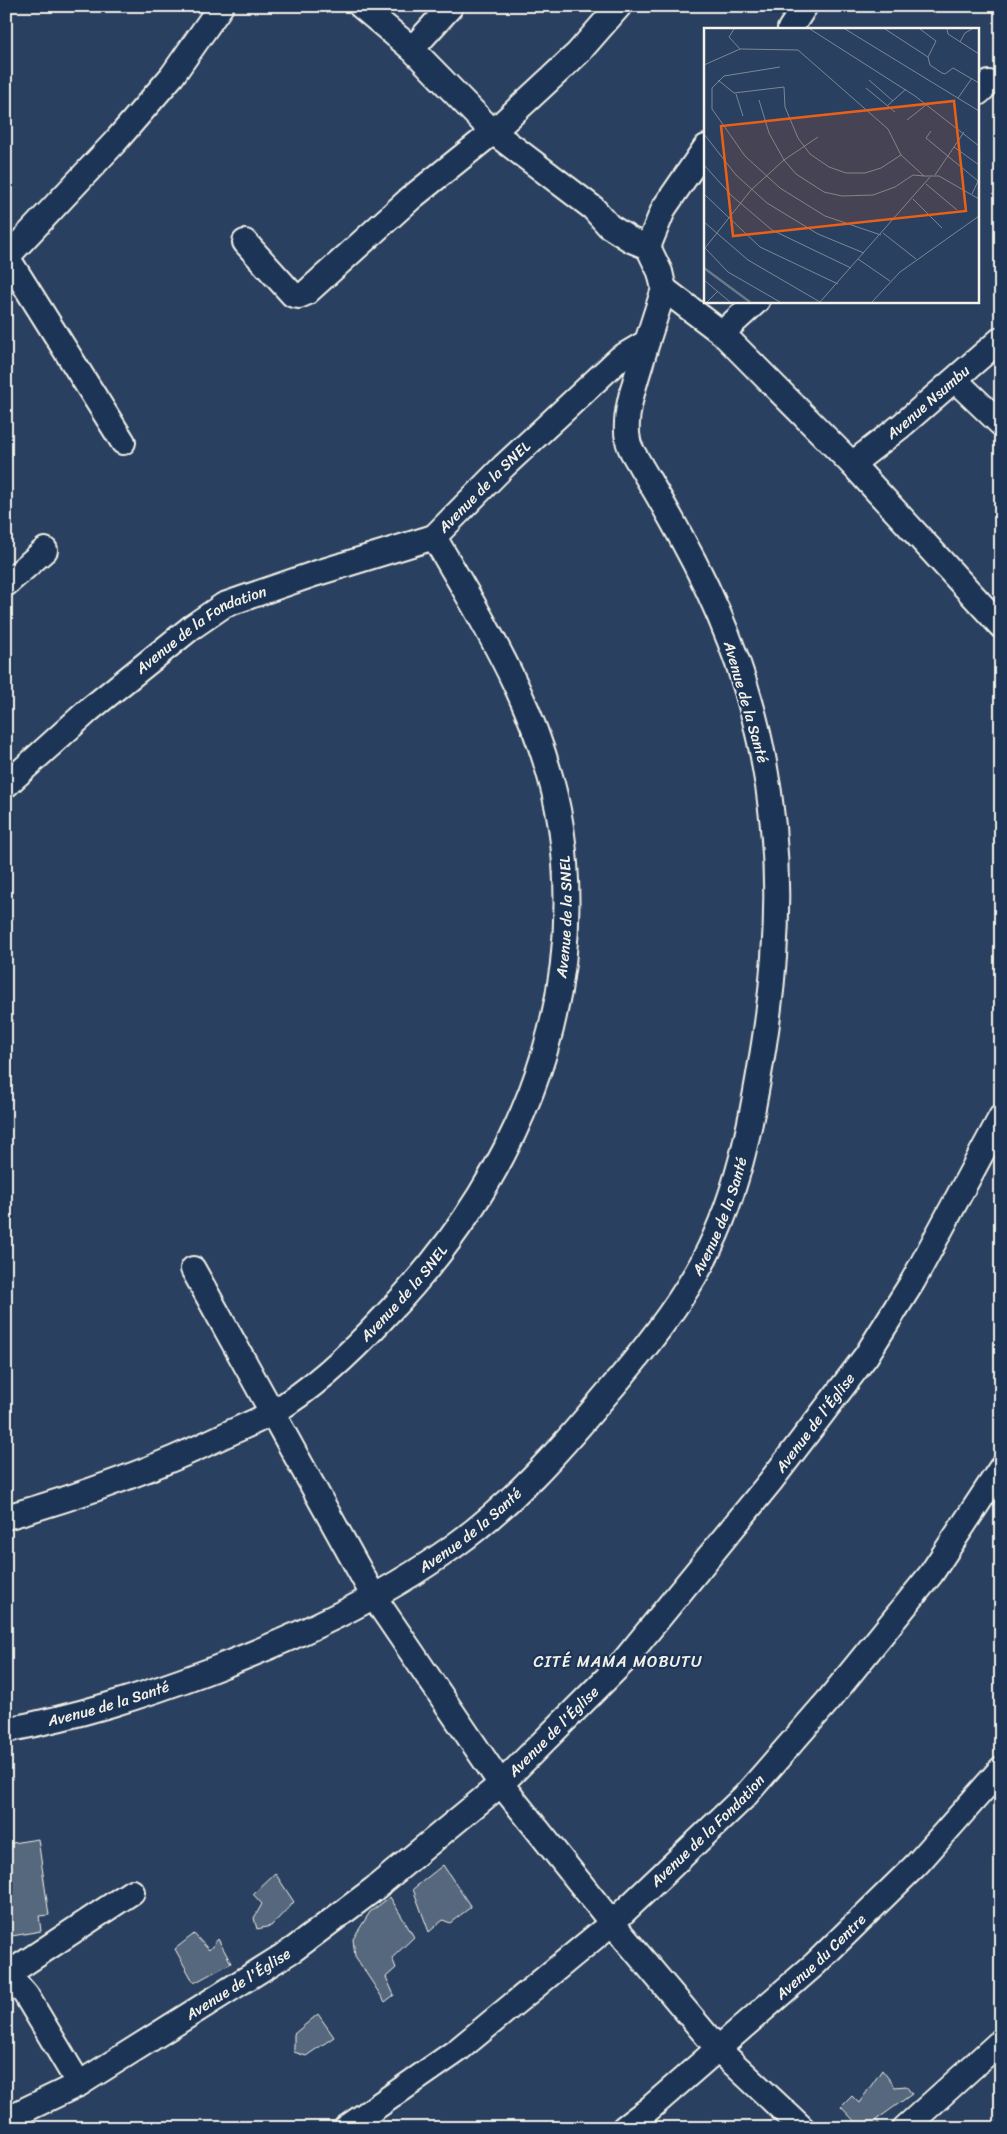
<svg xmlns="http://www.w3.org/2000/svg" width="1007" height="2134" viewBox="0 0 1007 2134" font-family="Sriracha,sans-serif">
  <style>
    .building { fill: #56677d; stroke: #f4f1e8 }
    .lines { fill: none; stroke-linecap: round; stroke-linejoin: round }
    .minor-casing { stroke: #f4f1e8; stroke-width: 28 }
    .minor { stroke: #1d3557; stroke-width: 24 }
    .labels { text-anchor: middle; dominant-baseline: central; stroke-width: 4.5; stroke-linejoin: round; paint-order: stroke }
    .street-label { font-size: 15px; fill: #f4f1e8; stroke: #1d3557 }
    .neighbourhood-label { font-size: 16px; letter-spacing: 1px; fill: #f4f1e8; stroke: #1d3557 }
    .inset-river { fill: none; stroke: #6a788a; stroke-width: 2.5 }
    .inset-road { fill: none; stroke: #7b8796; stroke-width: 1 }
    .view { fill: #e96117; fill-opacity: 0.15; stroke: #e96117; stroke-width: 2.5 }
    .inset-edge { fill: none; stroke: #f4f1e8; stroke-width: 2.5 }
  </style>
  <rect width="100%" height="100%" fill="#2a4060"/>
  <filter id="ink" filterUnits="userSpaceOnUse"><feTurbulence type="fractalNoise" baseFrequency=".02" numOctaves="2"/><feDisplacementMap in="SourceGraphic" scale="10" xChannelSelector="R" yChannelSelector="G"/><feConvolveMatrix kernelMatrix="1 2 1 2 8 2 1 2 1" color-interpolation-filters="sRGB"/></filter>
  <g filter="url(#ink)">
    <!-- building -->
    <path class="building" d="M38 1839 49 1915 39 1916 41 1931 6 1937V1844Z
      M443 1865 471 1907 450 1923 443 1920 429 1932 413 1889Z
      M275 1873 294 1902 271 1926 257 1929 254 1918 262 1904 253 1894Z
      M390 1897 414 1937 392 1958 396 1968 386 1977 394 1995 385 2002 355 1956 353 1939 370 1912Z
      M194 1934 209 1950 218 1939 231 1963 194 1983 175 1949Z
      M318 2014 334 2037 306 2056 294 2052V2034Z
      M882 2070 895 2087 906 2086 912 2094 876 2120 883 2128H861L841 2107 852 2096 859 2103Z"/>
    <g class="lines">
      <defs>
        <g id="minor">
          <path d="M361 6 412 49 493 132 593 208 609 226 631 240 648 247"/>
          <path d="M790 29 805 6"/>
          <path d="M412 49 451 6"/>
          <path d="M978 93 989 83"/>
          <path d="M245 242 293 295 299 296 306 293 411 198 493 132 578 53 619 6"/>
          <path d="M7 257 123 442"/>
          <path d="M6 258 115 142 172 76 221 6"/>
          <path d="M664 289 722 333 852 464 1001 626"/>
          <path d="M722 333 757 301"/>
          <path d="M955 380 1001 424"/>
          <path id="s1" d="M852 464 901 426 1001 339"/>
          <path d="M6 584 45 550"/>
          <path id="s2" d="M6 785 89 710 192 627 224 605 314 574 434 537"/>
          <path d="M193 1269 374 1597 501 1784 612 1923 718 2049 802 2128"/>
          <path id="s3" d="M6 1517C81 1496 155 1469 225 1435 240 1428 257 1421 272 1413 314 1388 352 1352 385 1316 513 1183 588 1014 561 827 545 720 487 628 434 537L504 466 620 358 647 342 664 289 660 272 648 247 664 208 706 147"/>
          <path id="s4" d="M6 1730C79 1716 140 1697 209 1671 295 1638 379 1600 454 1546 511 1505 559 1451 604 1397 638 1358 671 1317 697 1272 737 1203 752 1121 764 1044 780 941 782 844 760 742 745 670 716 601 681 537 668 512 654 489 640 465 636 457 629 449 628 440 622 412 640 369 647 342"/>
          <path d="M79 2084 26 1995 8 1974 132 1892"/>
          <path id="s5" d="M6 2119 79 2084 294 1949 374 1889 501 1784 623 1662 770 1482 866 1356 913 1281 1001 1117"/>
          <path id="s6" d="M346 2128 458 2050 612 1923 744 1797 827 1702 931 1574 1001 1468"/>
          <path id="s7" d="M624 2128 649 2109 815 1964 917 1864 1001 1769"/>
          <path d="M905 2128 1001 2041"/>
        </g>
      </defs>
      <!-- minor casing -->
      <use href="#minor" class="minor-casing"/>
      <!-- minor -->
      <use href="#minor" class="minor"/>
    </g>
  </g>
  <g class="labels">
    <!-- street labels -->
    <g class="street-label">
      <text stroke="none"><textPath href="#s1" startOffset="98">Avenue Nsumbu</textPath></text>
      <text stroke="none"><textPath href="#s3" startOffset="1364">Avenue de la SNEL</textPath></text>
      <text stroke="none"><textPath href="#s2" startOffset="251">Avenue de la Fondation</textPath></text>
      <text transform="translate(746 702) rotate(74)">Avenue de la Santé</text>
      <text stroke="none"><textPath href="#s3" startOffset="884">Avenue de la SNEL</textPath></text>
      <text stroke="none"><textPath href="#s4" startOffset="916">Avenue de la Santé</textPath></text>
      <text stroke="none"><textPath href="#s3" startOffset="465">Avenue de la SNEL</textPath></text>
      <text stroke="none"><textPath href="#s5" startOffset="1079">Avenue de l'Église</textPath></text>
      <text stroke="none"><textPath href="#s4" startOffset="510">Avenue de la Santé</textPath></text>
      <text stroke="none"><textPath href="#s4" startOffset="106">Avenue de la Santé</textPath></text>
      <text stroke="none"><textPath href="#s5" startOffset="674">Avenue de l'Église</textPath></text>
      <text stroke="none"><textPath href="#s6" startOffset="469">Avenue de la Fondation</textPath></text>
      <text stroke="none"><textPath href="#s7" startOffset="261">Avenue du Centre</textPath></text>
      <text stroke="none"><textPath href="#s5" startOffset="269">Avenue de l'Église</textPath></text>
    </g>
    <!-- neighbourhood labels -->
    <g class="neighbourhood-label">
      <text x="618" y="1661">CITÉ MAMA MOBUTU</text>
    </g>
  </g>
  <!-- overview -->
  <g transform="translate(704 28)">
    <rect width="275" height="275" fill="#2a4060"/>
    <path class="inset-river" d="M0 240 46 274"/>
    <path class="inset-road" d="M30 1 25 9 36 21M106 1 211 68 275 118M141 1 275 83M181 1 224 29 226 37 238 45 241 46 249 40 275 55M216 1 232 13 224 29M243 1 244 6 275 26M256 14 261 5 268 1M0 37 36 21 94 22 184 101 197 127M76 39 20 48 8 60V81L41 128 76 160 121 188 177 207M14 52 30 65 80 59 81 79 94 110 106 126 125 139 142 145H161L177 140 197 127 220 148H235L275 171M165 52 189 73M162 60 191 84M32 66 39 88M254 70 268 50M55 72 65 105 80 132 92 146 120 164 138 168 169 167 191 159 209 147 220 148M183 78 202 61M203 92 222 77M227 103 222 110 274 153M0 106 32 147 63 175 114 206 160 225M250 119 275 137M0 137 28 168 68 202 147 240M231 147 260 104M222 156 253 182M0 166 56 219 134 256M268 166 275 151M209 171 238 200M0 194 44 232 116 274M179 205 212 231M154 231 186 253M0 252 26 274M3 274 14 263M76 274 24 244 1 220 47 162 80 132 114 109M116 274 226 149M168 274 196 244 275 188"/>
    <path class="view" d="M250 73 262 183 29 208 17 98Z"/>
    <rect width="275" height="275" class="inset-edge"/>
  </g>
  <!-- margin -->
  <rect width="1007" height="2134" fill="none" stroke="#1d3557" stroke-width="25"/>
  <rect x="12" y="12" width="982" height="2109" fill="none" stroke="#f4f1e8" stroke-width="2" filter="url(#ink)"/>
</svg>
